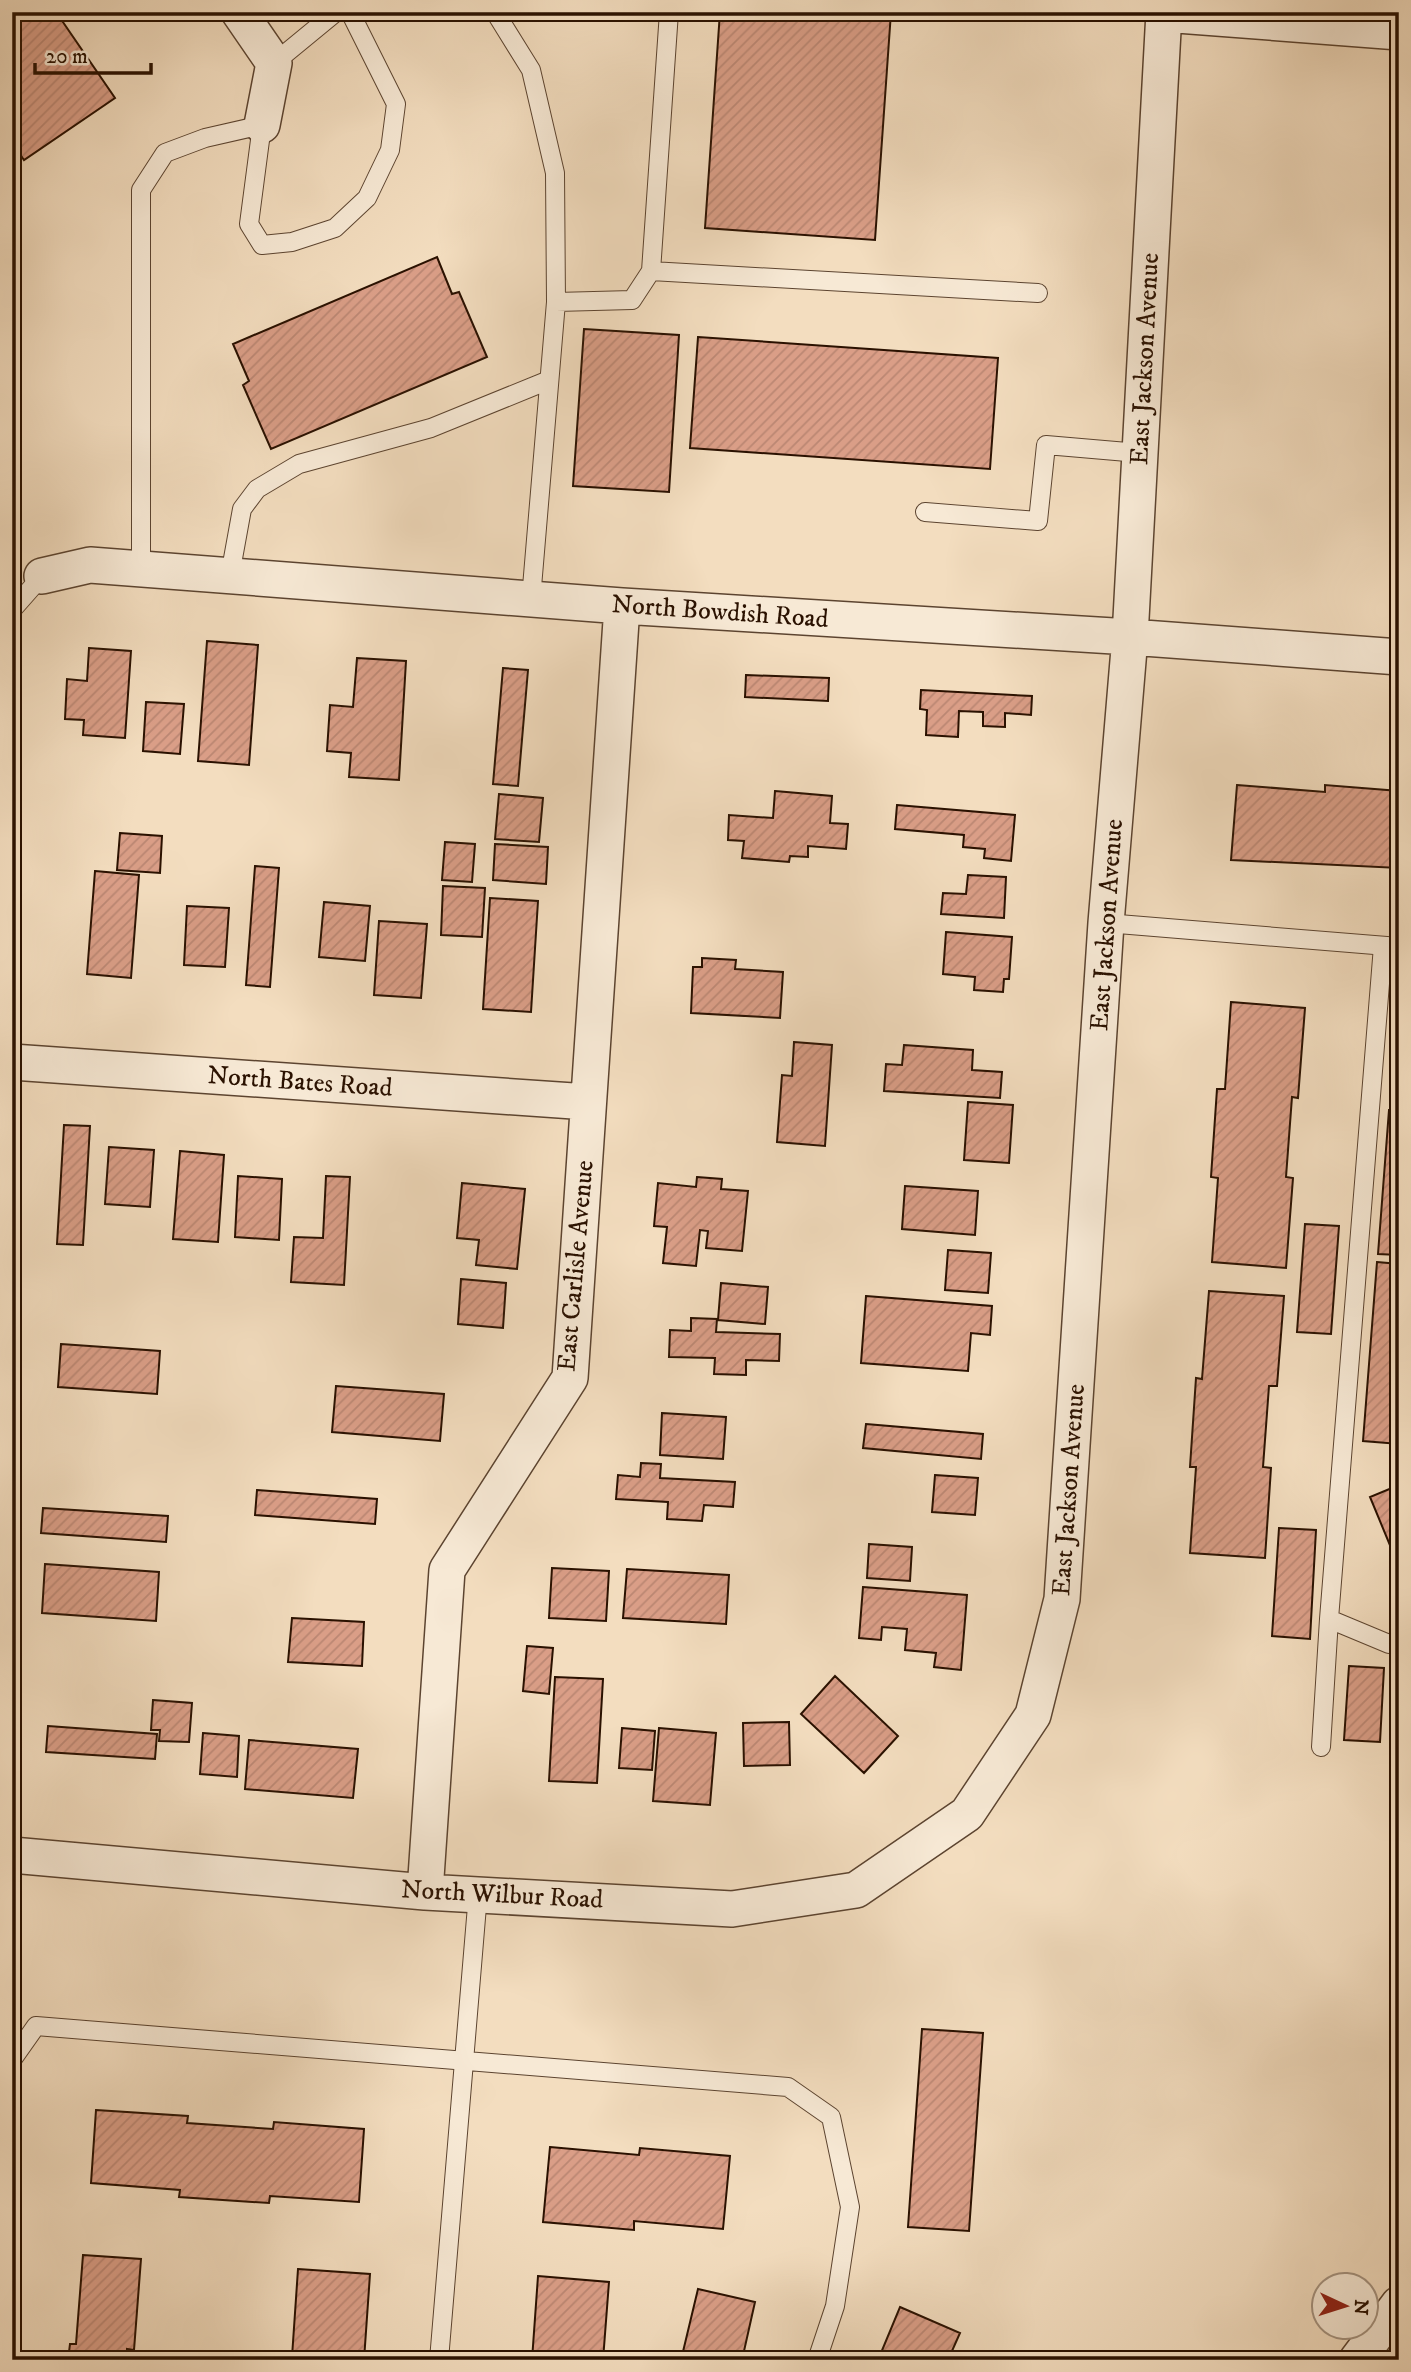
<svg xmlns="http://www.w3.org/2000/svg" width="1411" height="2372" viewBox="0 0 1411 2372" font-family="'IM FELL DW Pica',serif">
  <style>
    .building { fill: url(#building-hatch); stroke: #2a1100; stroke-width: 2 }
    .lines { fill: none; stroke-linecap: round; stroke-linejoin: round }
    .service-casing { stroke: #5c4430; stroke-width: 20 }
    .minor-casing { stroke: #5c4430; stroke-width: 38 }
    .service { stroke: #f7e9d5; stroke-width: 18 }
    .minor { stroke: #f7e9d5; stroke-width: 35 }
    .labels { text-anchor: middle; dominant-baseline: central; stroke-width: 5; stroke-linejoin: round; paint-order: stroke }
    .street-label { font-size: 26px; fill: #2a1100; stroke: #f7e9d5 }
  </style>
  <defs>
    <pattern id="building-hatch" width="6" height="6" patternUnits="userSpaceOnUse" patternTransform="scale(1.75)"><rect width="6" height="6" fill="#da9e87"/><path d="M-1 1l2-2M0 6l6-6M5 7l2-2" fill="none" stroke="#bb8773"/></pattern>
  </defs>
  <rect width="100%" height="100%" fill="#f3ddbf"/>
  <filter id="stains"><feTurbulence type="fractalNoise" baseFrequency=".00286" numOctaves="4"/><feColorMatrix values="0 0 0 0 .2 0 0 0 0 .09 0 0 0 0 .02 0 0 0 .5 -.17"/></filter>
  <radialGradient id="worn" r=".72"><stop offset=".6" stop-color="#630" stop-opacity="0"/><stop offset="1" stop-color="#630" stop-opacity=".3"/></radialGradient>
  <!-- building -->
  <path class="building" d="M12 12H56L115 98 24 160 12 143Z
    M720 12H891L875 240 705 228Z
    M437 257 452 294 459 292 487 357 271 449 243 385 249 381 233 344Z
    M584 329 679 335 669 492 573 486Z
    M698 337 998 358 990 469 690 448Z
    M207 641 258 645 249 765 198 761Z
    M89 648 131 651 125 738 83 735 84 720 65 719 67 679 87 681Z
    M357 658 406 661 399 780 349 777 351 753 327 751 330 705 353 707Z
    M503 668 528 670 518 786 493 784Z
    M746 675 829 678 828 701 745 697Z
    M921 690 1032 696 1031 715 1005 713V727L983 726V712L959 711 958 737 926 735 927 710 920 709Z
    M146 702 184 704 180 754 143 751Z
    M1237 785 1325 792V785L1399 791V868L1231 860Z
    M775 791 832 796 830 823 848 824 846 849 808 846V857L790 856 789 862 742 858 744 841 728 840 729 815 773 818Z
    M499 794 543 798 539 842 495 839Z
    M897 805 1015 815 1011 861 984 858 985 849 963 847 964 835 895 829Z
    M120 833 162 836 160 873 117 870Z
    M445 842 475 844 472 882 442 880Z
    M495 844 548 847 546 884 493 880Z
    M255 866 279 868 270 987 246 985Z
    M95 871 139 875 131 978 87 974Z
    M968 875 1006 877 1004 918 941 914 943 893 966 894Z
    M443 886 485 888 482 937 441 935Z
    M490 898 538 901 531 1012 483 1009Z
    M324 902 370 906 365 961 319 957Z
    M187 906 229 908 225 967 184 965Z
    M379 921 427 924 421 998 374 995Z
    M946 932 1012 937 1009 979H1004L1003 992 974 990 975 977 943 974Z
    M702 958 736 960 735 969 783 972 780 1018 691 1013 693 967H702Z
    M1231 1002 1305 1008 1298 1098 1292 1097 1286 1177 1293 1178 1286 1268 1212 1262 1218 1178 1211 1177 1217 1089H1225Z
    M794 1042 832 1045 825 1146 777 1142 782 1075 792 1076Z
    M904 1045 973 1050 972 1070 1002 1072 1000 1098 884 1091 886 1064 902 1065Z
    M968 1102 1013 1105 1009 1163 964 1160Z
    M1389 1110 1399 1111V1255L1378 1254Z
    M64 1125 90 1126 83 1245 57 1244Z
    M109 1147 154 1150 150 1207 105 1204Z
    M180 1151 224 1155 218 1242 173 1239Z
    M238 1176 282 1179 279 1240 235 1237Z
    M326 1176 350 1177 344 1285 291 1282 294 1237 323 1238Z
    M697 1177 722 1179 721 1189 748 1191 742 1251 706 1248 708 1231 700 1230 696 1266 663 1263 667 1227 654 1226 658 1183 696 1187Z
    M462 1183 525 1189 517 1269 476 1265 479 1240 457 1238Z
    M905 1186 978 1191 975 1235 902 1229Z
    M1305 1224 1339 1226 1331 1334 1297 1332Z
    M948 1250 991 1253 988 1293 945 1290Z
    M1377 1262 1399 1264V1444L1363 1441Z
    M461 1279 506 1283 503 1328 458 1324Z
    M721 1283 768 1287 765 1324 718 1320Z
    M1209 1291 1284 1296 1277 1386H1269L1263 1467 1271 1468 1265 1558 1190 1553 1196 1467H1190L1196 1378 1202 1379Z
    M866 1296 992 1306 990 1335 971 1333 968 1371 861 1363Z
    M691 1318 717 1319 716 1332 780 1334 779 1361 746 1360V1375L714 1374 715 1358 669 1357 670 1330 691 1331Z
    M61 1344 160 1351 157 1394 58 1387Z
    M336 1386 444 1394 440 1441 332 1432Z
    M662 1413 726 1417 723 1459 660 1455Z
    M866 1424 983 1434 981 1459 863 1448Z
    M641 1463 661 1464 660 1478 735 1482 733 1507 704 1505 702 1521 667 1519 668 1502 616 1499 618 1475 640 1477Z
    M935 1475 978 1478 975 1515 932 1512Z
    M1399 1485V1567L1370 1497Z
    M257 1490 377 1499 375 1524 255 1515Z
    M43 1508 168 1516 166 1542 41 1533Z
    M1279 1528 1316 1530 1310 1639 1272 1636Z
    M869 1544 912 1547 910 1581 867 1578Z
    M45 1564 159 1572 156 1621 42 1613Z
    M552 1568 609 1571 606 1621 549 1618Z
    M627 1569 729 1575 726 1624 623 1618Z
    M863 1587 967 1595 961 1670 934 1667 936 1653 905 1650 907 1629 882 1627 881 1640 859 1638Z
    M292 1618 364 1622 362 1666 288 1662Z
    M527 1646 553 1648 549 1694 523 1691Z
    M1349 1666 1384 1668 1380 1742 1344 1740Z
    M835 1676 898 1736 864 1773 801 1714Z
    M555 1677 603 1679 597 1783 549 1781Z
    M153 1700 192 1703 189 1742 159 1741 160 1730H151Z
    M789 1722 790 1765 744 1766 743 1723Z
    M48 1726 157 1734 155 1759 46 1752Z
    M622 1728 655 1731 652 1770 619 1768Z
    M659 1728 716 1733 710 1805 653 1801Z
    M203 1733 239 1736 237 1777 200 1774Z
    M249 1740 358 1749 353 1798 245 1789Z
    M922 2029 983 2033 969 2231 908 2227Z
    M96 2110 188 2116 187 2123 273 2129 274 2122 364 2129 359 2202 270 2196 269 2203 179 2197 180 2190 91 2183Z
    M550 2147 639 2155 640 2148 730 2156 723 2229 634 2221V2230L543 2222Z
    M83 2255 141 2259 134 2350 127 2349V2360H68L70 2344H76Z
    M298 2269 370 2274 364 2360H284V2356L292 2357Z
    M538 2276 609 2282 603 2360H532Z
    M698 2289 755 2302 742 2360H681Z
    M900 2307 960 2333 948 2360H878Z"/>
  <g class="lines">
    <defs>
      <path id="service" d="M495 12 531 70 555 173 556 302
        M274 63 336 12
        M651 271 1038 293
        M925 512 1038 521 1046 445 1139 453
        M141 569V190L165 153 205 138 262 125 249 224 262 245 292 242 335 228 367 198 390 150 396 104 350 12
        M230 575 242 509 257 489 299 464 431 428 549 380
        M531 599 556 302 632 300 651 271 669 12
        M12 610 42 576
        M1106 923 1399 947
        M1383 946 1329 1619 1389 1644 1399 1639
        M1321 1747 1329 1619
        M12 2060 36 2026 788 2087 831 2117 850 2207 835 2306 817 2360
        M439 2360 478 1894"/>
      <path id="minor" d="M239 12 274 63 262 125
        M1164 14 1399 32
        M42 576 90 565 622 606 1130 637 1399 657
        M12 1062 588 1102
        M12 1855 425 1892 732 1909 856 1890 967 1814 1033 1715 1062 1599 1106 923 1130 637 1164 12
        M425 1892 447 1570 570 1378 622 606
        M1357 2360 1399 2304"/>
    </defs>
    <!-- service casing -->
    <use href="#service" class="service-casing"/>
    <!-- minor casing -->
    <use href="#minor" class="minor-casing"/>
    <!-- service -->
    <use href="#service" class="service"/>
    <!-- minor -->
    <use href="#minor" class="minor"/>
  </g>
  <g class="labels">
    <!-- street labels -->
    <g class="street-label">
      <text transform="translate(1145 359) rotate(-87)">East Jackson Avenue</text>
      <text transform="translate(720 612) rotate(4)">North Bowdish Road</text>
      <text transform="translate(1107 925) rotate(-86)">East Jackson Avenue</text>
      <text transform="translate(300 1082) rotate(4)">North Bates Road</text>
      <text transform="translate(576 1266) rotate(-85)">East Carlisle Avenue</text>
      <text transform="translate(1069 1490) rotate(-86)">East Jackson Avenue</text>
      <text transform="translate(502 1895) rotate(3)">North Wilbur Road</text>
    </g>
  </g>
  <!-- margin -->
  <rect width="1411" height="2372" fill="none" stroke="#f3ddbf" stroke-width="42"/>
  <rect x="14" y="14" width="1383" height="2344" fill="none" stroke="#2a1100" stroke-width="3.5"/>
  <rect x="21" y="21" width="1369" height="2330" fill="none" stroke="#2a1100" stroke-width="2"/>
  <!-- north arrow -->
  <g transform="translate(1345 2306) rotate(94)"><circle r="33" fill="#f7e9d5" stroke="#a59380" stroke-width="2"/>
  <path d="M0-5L12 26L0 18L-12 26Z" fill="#8f2418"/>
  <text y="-10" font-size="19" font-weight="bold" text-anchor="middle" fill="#2a1100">N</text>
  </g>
  <!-- scale -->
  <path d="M35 63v10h116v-10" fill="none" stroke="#2a1100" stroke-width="3.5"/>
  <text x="46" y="63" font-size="21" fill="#2a1100" stroke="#f7e9d5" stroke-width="5" paint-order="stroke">20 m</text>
  <rect width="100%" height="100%" filter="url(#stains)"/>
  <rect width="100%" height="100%" fill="url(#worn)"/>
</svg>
